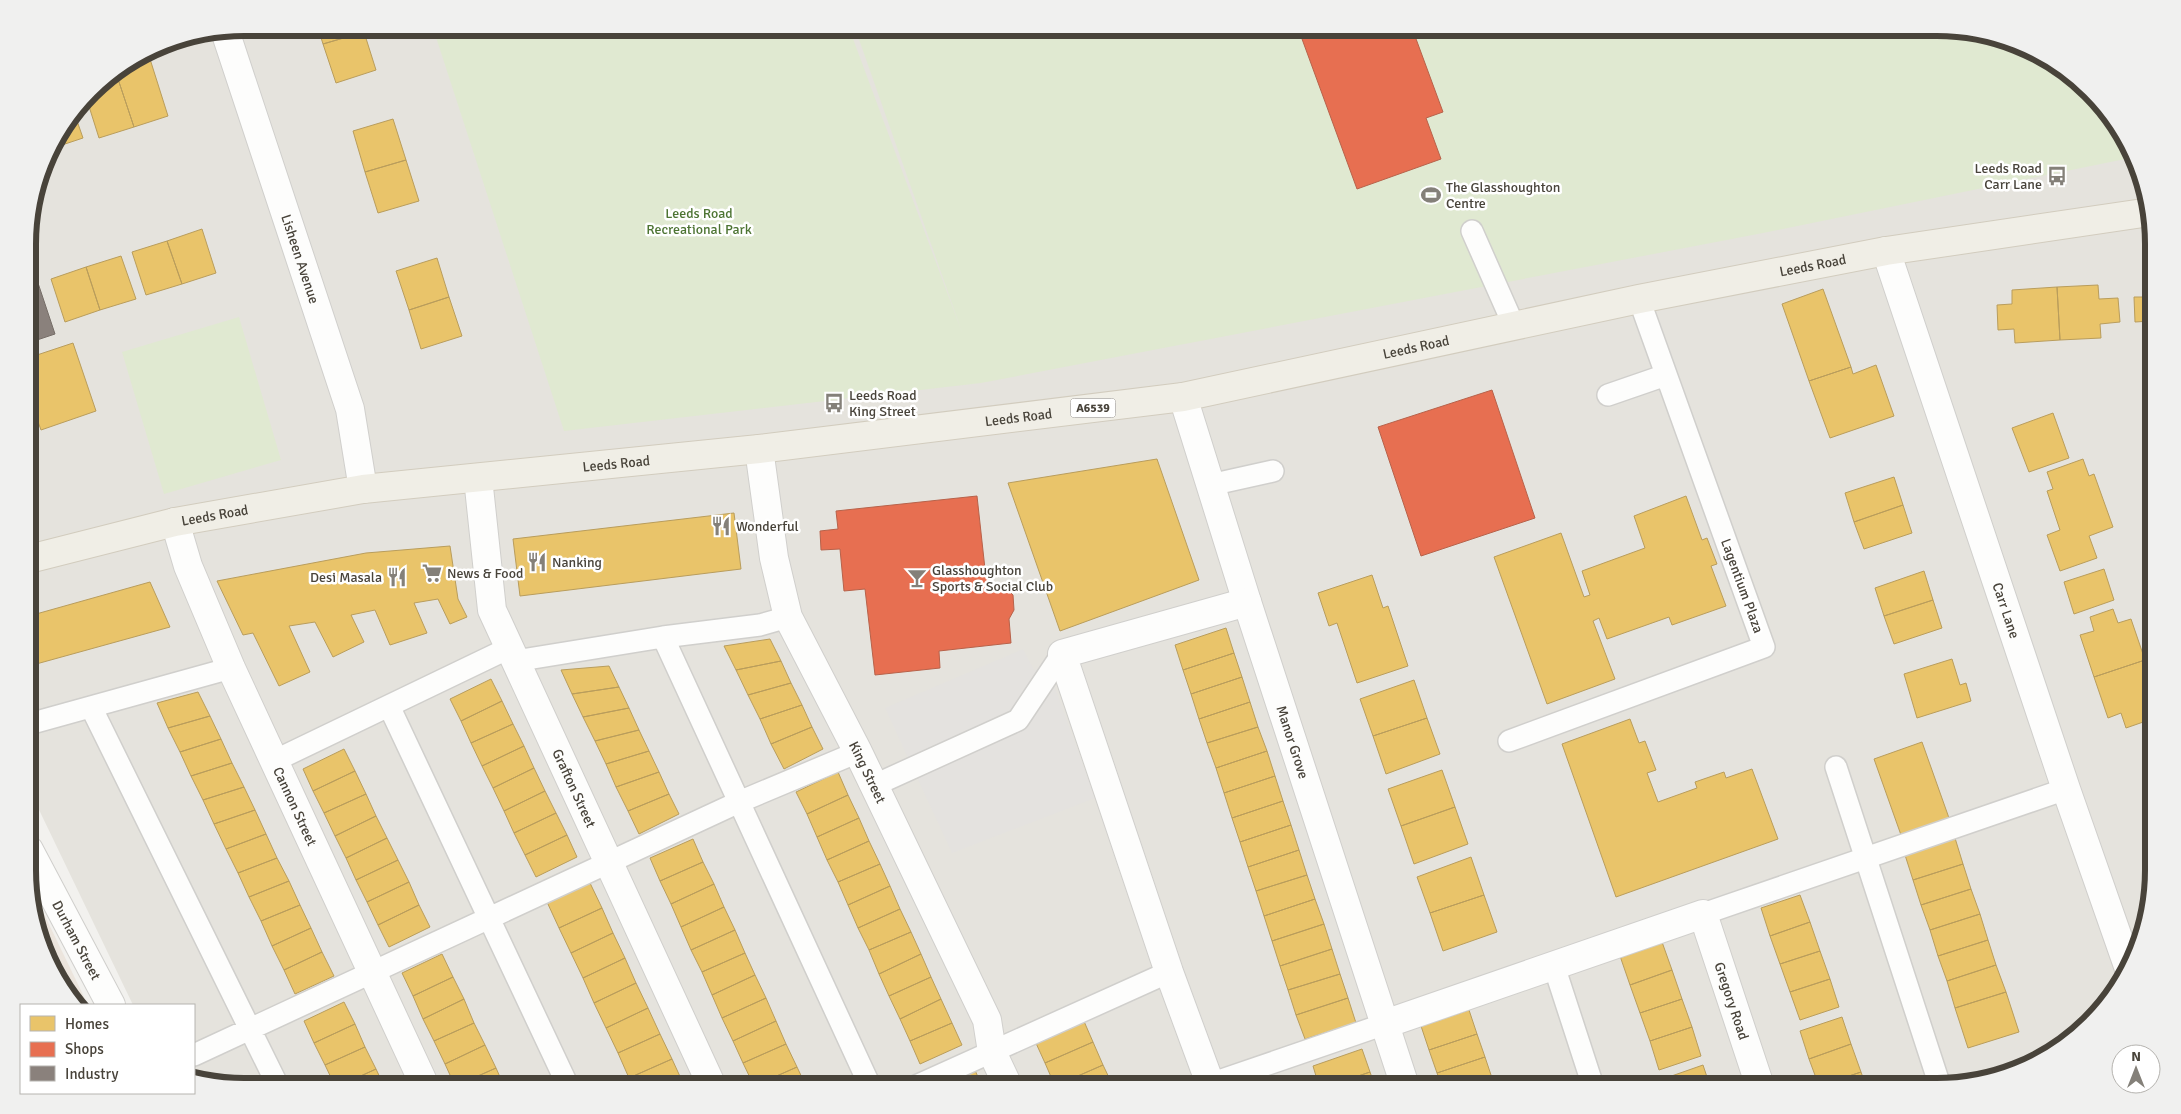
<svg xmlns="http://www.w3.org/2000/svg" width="2181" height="1114" viewBox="0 0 2181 1114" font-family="Signika,sans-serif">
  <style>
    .residential { fill: #e5e3dd }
    .commercial { fill: #ece5dd }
    .green { fill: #e0e9d1 }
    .parking { fill: #e4e2df }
    .homes { fill: #e9c46a; stroke: #b99d5c }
    .shops { fill: #e76f51; stroke: #b7624a }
    .industry { fill: #8a817c; stroke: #766e68 }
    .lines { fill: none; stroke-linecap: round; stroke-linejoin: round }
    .lane-casing { stroke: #d0cfcc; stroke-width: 24 }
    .street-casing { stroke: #d0cfcc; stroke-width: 30 }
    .primary-casing { stroke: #d2ccbe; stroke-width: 30 }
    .lane { stroke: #fdfdfc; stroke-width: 21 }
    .street { stroke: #fdfdfc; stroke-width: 28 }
    .primary { stroke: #f0eee6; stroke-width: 28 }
    .labels { text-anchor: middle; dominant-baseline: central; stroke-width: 5; stroke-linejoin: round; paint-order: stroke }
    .shield { fill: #fff; stroke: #7f7b75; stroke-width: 1 }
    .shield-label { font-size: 12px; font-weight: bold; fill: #48433a }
    .poi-label { font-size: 14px; fill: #48433a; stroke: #fff; text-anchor: start }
    .park-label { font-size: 14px; fill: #4d7433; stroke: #fff }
    .street-label { font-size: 14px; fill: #48433a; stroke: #fff }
    .rim { fill: none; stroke: #48433a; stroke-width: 6 }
  </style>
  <rect width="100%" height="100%" fill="#f2f1ee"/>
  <!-- residential -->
  <path class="residential" d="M245 28H1936L2033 50 2080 82 2117 124 2152 217 2153 870 2131 966 2099 1013 2057 1050 2006 1075 1950 1086H245L194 1075V1005H133L29 789 28 230 50 149 101 82 162 44Z"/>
  <!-- commercial -->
  <path class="commercial" d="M29 883 88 1005H77L64 990 29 898Z"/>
  <!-- green -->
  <path class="green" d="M433 28H849L963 335 855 28H1936L2033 50 2080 82 2117 124 2130 158 1763 233 981 383 564 431Z
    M239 317 281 460 164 494 122 352Z"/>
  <!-- parking -->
  <path class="parking" d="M1023 649 1034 670 1047 666 1095 798 952 853 885 708Z"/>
  <!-- homes -->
  <path class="homes" d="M318 28H362L364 32 323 44Z
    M364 32 376 70 336 83 323 44Z
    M150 59 168 116 134 127 116 73Z
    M116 73 134 127 99 138 87 100 101 82Z
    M75 115 83 138 50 149Z
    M393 119 406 160 365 172 353 131Z
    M406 160 419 201 378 213 365 172Z
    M202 229 216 273 182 284 167 241Z
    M167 241 182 284 146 295 132 252Z
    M121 256 136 299 100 310 86 267Z
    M437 258 449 297 409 310 396 271Z
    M86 267 100 310 65 322 51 279Z
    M2149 282H2152V335L2151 321 2135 322 2134 297H2149Z
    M2098 285 2099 299 2118 298 2120 322 2100 324 2101 338 2060 340 2057 287Z
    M2057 287 2060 340 2015 343 2014 329 1998 330 1997 305 2012 304V290Z
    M1823 289 1851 367 1809 381 1782 304Z
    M449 297 462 336 421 349 409 310Z
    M73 343 96 411 41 430 28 394V358Z
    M1876 365 1894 416 1830 438 1809 381 1851 367 1853 374Z
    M2053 413 2069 458 2029 472 2012 428Z
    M1157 459 1199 580 1060 631 1008 483Z
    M2083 459 2089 476 2094 474 2113 527 2089 536 2097 558 2060 571 2047 535 2060 530 2047 491 2053 489 2047 472Z
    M1894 477 1903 505 1854 522 1845 493Z
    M1686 496 1702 540 1707 538 1717 564 1711 566 1726 606 1672 625 1669 617 1607 639 1599 618 1593 621 1615 679 1547 704 1494 557 1561 533 1584 597 1590 595 1582 571 1645 548 1634 516Z
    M1903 505 1912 533 1864 549 1854 522Z
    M734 513 741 569 520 596 513 539Z
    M450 546 458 599 467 617 450 624 438 599 414 603 427 633 390 645 375 610 351 615 364 642 333 657 315 622 289 626 310 672 279 686 253 633 243 635 217 581 366 553Z
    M2104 569 2114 600 2074 614 2064 582Z
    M1924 571 1933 600 1884 616 1875 588Z
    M1372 575 1383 608 1388 606 1408 666 1357 683 1337 623 1329 626 1318 593Z
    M150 582 170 627 29 666V616Z
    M1933 600 1942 628 1894 644 1884 616Z
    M2113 609 2118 623 2131 619 2145 660 2094 677 2080 635 2094 631 2090 617Z
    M1226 628 1234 653 1183 670 1175 645Z
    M770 639 781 661 736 670 724 646Z
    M1234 653 1242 677 1191 694 1183 670Z
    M1952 659 1960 685 1966 683 1971 701 1917 718 1904 674Z
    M2145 660 2153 685V702L2145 705 2149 720 2126 728 2121 713 2108 718 2094 677Z
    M781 661 791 683 748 695 736 670Z
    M609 666 619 687 572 694 561 670Z
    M1242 677 1250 702 1199 719 1191 694Z
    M491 679 502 701 461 721 450 699Z
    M1414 680 1427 718 1373 736 1360 699Z
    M791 683 802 705 760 719 748 695Z
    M619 687 629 708 583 717 572 694Z
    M198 692 210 716 168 728 157 703Z
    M502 701 513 724 471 743 461 721Z
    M1250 702 1258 727 1207 743 1199 719Z
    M802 705 812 727 771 744 760 719Z
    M629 708 639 730 595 741 583 717Z
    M210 716 221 739 180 752 168 728Z
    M1427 718 1440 754 1386 774 1373 736Z
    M1630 719 1639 743 1645 741 1656 770 1647 773 1658 802 1697 788 1695 782 1724 772 1726 778 1752 769 1778 839 1616 897 1562 744Z
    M513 724 524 746 482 766 471 743Z
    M812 727 823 749 784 769 771 744Z
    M1258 727 1267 751 1216 768 1207 743Z
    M639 730 649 751 606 764 595 741Z
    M221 739 232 763 191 776 180 752Z
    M1922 742 1949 818 1901 835 1874 759Z
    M524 746 534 768 493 788 482 766Z
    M344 749 355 771 313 791 303 769Z
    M649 751 659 772 616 787 606 764Z
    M1267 751 1275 776 1224 793 1216 768Z
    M232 763 244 787 203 800 191 776Z
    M534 768 545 791 504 811 493 788Z
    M1442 770 1455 807 1401 826 1388 789Z
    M355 771 366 794 324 813 313 791Z
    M659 772 669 794 628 811 616 787Z
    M838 772 848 795 807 814 796 792Z
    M1275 776 1283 801 1232 818 1224 793Z
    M244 787 255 810 214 824 203 800Z
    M545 791 556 813 514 833 504 811Z
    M366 794 376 816 335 836 324 813Z
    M669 794 679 814 639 834 628 811Z
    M848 795 859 818 817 837 807 814Z
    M1283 801 1291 825 1240 842 1232 818Z
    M1455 807 1468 844 1414 864 1401 826Z
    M255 810 266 834 226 849 214 824Z
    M556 813 567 835 525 855 514 833Z
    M376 816 387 838 346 858 335 836Z
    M859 818 869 841 827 860 817 837Z
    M1291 825 1299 850 1248 867 1240 842Z
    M266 834 277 858 238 873 226 849Z
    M567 835 577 857 536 877 525 855Z
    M387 838 398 860 356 880 346 858Z
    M1955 838 1963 864 1913 880 1905 855Z
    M693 839 703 862 660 881 650 858Z
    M869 841 880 864 838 882 827 860Z
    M1299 850 1307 875 1256 891 1248 867Z
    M1471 857 1484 895 1430 913 1417 877Z
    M277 858 289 881 249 897 238 873Z
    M398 860 409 882 367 902 356 880Z
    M703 862 714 884 671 904 660 881Z
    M880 864 890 886 848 905 838 882Z
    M1963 864 1971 889 1921 905 1913 880Z
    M1307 875 1315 899 1264 916 1256 891Z
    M289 881 300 905 261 921 249 897Z
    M409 882 419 905 378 925 367 902Z
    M590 883 602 908 559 928 547 902Z
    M714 884 724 907 681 927 671 904Z
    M890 886 900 909 858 928 848 905Z
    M1971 889 1980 914 1930 930 1921 905Z
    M1484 895 1497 932 1443 951 1430 913Z
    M1800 895 1810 922 1770 936 1761 908Z
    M1315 899 1324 924 1272 941 1264 916Z
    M300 905 311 928 272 946 261 921Z
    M419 905 430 927 389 947 378 925Z
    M724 907 735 930 691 950 681 927Z
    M602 908 613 933 571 953 559 928Z
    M900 909 911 932 869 950 858 928Z
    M1980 914 1988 940 1938 956 1930 930Z
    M1810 922 1820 951 1780 964 1770 936Z
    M1324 924 1332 949 1280 966 1272 941Z
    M311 928 322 952 284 970 272 946Z
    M735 930 745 953 702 972 691 950Z
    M911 932 921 954 879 974 869 950Z
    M613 933 625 958 583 978 571 953Z
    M1988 940 1996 965 1947 981 1938 956Z
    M1662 942 1672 970 1630 985 1620 956Z
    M1332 949 1340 974 1288 990 1280 966Z
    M1820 951 1830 979 1790 992 1780 964Z
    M322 952 334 976 295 994 284 970Z
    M745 953 755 975 712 995 702 972Z
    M442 954 453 977 413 996 402 973Z
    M921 954 931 977 889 996 879 974Z
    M625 958 636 983 594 1003 583 978Z
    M1996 965 2006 992 1955 1008 1947 981Z
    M1672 970 1682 999 1640 1013 1630 985Z
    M1340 974 1348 998 1296 1015 1288 990Z
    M755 975 766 998 722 1018 712 995Z
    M453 977 464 999 423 1019 413 996Z
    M931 977 941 999 900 1019 889 996Z
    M1830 979 1839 1007 1800 1020 1790 992Z
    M636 983 648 1008 606 1028 594 1003Z
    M2006 992 2019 1032 1968 1048 1955 1008Z
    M766 998 776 1021 733 1041 722 1018Z
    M1348 998 1356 1023 1305 1039 1296 1015Z
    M464 999 474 1023 434 1041 423 1019Z
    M941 999 952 1023 910 1041 900 1019Z
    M1682 999 1692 1027 1650 1041 1640 1013Z
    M344 1002 355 1024 314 1043 304 1021Z
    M648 1008 660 1034 618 1053 606 1028Z
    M1469 1010 1477 1034 1429 1050 1421 1026Z
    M1842 1017 1851 1044 1809 1059 1800 1031Z
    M1083 1019 1093 1042 1045 1063 1035 1041Z
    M776 1021 786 1044 743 1063 733 1041Z
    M474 1023 485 1045 445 1064 434 1041Z
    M952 1023 962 1045 920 1064 910 1041Z
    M355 1024 365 1047 325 1065 314 1043Z
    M1692 1027 1701 1056 1659 1070 1650 1041Z
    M660 1034 672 1059 629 1078 618 1053Z
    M1477 1034 1485 1057 1437 1073 1429 1050Z
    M1093 1042 1103 1065 1055 1086 1045 1063Z
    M786 1044 797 1067 754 1086 743 1063Z
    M1851 1044 1861 1072 1819 1086 1809 1059Z
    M485 1045 496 1068 455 1086 445 1064Z
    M365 1047 376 1069 339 1086H335L325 1065Z
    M1362 1049 1370 1072 1329 1086H1319L1313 1066Z
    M1485 1057 1493 1081 1477 1086H1442L1437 1073Z
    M672 1059 683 1083 677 1086H633L629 1078Z
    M2031 1063 2006 1075 1992 1078 1991 1076Z
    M1103 1065 1113 1086H1055Z
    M1703 1065 1710 1086H1666L1663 1079Z
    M797 1067 806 1086H754Z
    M496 1068 504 1086H456Z
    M974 1068 982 1086H932Z
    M376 1069 384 1086H339Z
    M1370 1072 1375 1086H1329Z
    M1861 1072 1866 1086H1819Z"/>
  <!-- shops -->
  <path class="shops" d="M1298 28H1412L1443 112 1426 118 1441 159 1357 189Z
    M1492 390 1535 518 1421 556 1378 427Z
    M977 496 985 569H990L992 588 1005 587 1013 595 1014 610 1009 619 1011 643 939 651 940 668 875 675 865 589 844 591 840 549 821 550 820 531 838 529 836 511Z"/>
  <!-- industry -->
  <path class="industry" d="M28 253 55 334 28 343Z"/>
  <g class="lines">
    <defs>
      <path id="lane" d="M1472 231 1514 326
        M1608 395 1666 375
        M1210 485 1273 471
        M663 637 870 1086
        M515 661 663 637 760 625 788 617
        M389 706 568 1086
        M91 707 278 1086
        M29 724 231 668
        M1509 741 1764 647 1639 299
        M274 761 509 648
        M1836 767 1940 1086
        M875 785 1018 720 1062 654
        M1703 914 2066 789
        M1554 966 1593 1086
        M194 1055 739 802 858 752
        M1210 1084 1385 1024
        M916 1086 1169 972"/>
      <g id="street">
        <path id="s1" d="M225 31 350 409 363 489"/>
        <path id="s2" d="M1886 251 2066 789 2129 969"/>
        <path id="s3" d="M1183 397 1247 602 1405 1086"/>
        <path id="s4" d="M759 449 774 558 788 617 858 752 987 1020 992 1052 1008 1086"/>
        <path id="s5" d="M478 478 492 610 712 1086"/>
        <path id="s6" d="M175 522 188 566 231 668 425 1086"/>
        <path id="s7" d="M29 850 111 1005"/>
        <path id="s8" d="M1385 1024 1703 914 1760 1086"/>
        <path d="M1211 1086 1169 972 1062 654 1247 602"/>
      </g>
      <g id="primary">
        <path id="s9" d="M29 559 175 522 363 489 759 449 1183 397 1639 299 1886 251 2150 212"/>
      </g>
    </defs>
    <!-- lane casing -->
    <use href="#lane" class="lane-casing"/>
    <!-- street casing -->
    <use href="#street" class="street-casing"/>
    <!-- primary casing -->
    <use href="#primary" class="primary-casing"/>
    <!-- lane -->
    <use href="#lane" class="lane"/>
    <!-- street -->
    <use href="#street" class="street"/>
    <!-- primary -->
    <use href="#primary" class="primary"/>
  </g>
  <!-- icons -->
  <defs>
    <symbol id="bus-bare" viewBox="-9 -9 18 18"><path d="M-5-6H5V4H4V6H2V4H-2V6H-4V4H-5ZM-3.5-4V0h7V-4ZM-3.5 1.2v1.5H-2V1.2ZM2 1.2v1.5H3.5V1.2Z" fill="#848079" stroke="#fff" stroke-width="2.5" paint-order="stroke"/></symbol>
    <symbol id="stadium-bare" viewBox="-9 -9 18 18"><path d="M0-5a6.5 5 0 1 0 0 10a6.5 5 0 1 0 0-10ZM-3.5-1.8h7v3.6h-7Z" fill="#848079" stroke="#fff" stroke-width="2.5" paint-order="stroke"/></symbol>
    <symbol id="restaurant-bare" viewBox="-9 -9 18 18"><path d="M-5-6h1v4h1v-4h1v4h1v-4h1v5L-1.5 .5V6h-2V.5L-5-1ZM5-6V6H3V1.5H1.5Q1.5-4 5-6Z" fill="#848079" stroke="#fff" stroke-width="2.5" paint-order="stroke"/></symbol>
    <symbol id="supermarket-bare" viewBox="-9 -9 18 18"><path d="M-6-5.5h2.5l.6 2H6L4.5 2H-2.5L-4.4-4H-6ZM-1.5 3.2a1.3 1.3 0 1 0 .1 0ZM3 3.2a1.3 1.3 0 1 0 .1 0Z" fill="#848079" stroke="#fff" stroke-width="2.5" paint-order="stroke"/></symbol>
    <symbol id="bar-bare" viewBox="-9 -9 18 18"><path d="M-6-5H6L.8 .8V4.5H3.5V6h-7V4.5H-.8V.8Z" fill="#848079" stroke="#fff" stroke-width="2.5" paint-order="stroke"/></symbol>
  </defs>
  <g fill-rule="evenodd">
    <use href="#bus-bare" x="2043" y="162" width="28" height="28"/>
    <use href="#stadium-bare" x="1417" y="181" width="28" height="28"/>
    <use href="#bus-bare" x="820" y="389" width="28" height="28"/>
    <use href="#restaurant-bare" x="707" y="512" width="28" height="28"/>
    <use href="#restaurant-bare" x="523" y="548" width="28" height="28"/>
    <use href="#supermarket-bare" x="418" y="559" width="28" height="28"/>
    <use href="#restaurant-bare" x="383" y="563" width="28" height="28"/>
    <use href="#bar-bare" x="903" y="564" width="28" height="28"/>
  </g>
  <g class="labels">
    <!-- shield labels -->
    <rect class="shield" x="1070.5" y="398.5" width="45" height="19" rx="4"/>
    <g class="shield-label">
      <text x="1093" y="408">A6539</text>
    </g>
    <!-- poi labels -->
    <g class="poi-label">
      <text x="2042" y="168" text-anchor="end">Leeds Road<tspan x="2042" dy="16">Carr Lane</tspan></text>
      <text x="1446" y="187">The Glasshoughton<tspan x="1446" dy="16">Centre</tspan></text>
      <text x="849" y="395">Leeds Road<tspan x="849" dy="16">King Street</tspan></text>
      <text x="736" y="526">Wonderful</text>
      <text x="552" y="562">Nanking</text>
      <text x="932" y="570">Glasshoughton<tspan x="932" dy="16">Sports &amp; Social Club</tspan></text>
      <text x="447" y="573">News &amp; Food</text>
      <text x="382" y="577" text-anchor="end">Desi Masala</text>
    </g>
    <!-- park labels -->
    <g class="park-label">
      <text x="699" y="213">Leeds Road<tspan x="699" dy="16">Recreational Park</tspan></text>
    </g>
    <!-- street labels -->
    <g class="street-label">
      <text stroke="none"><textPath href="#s1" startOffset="240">Lisheen Avenue</textPath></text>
      <text stroke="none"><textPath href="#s9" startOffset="1810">Leeds Road</textPath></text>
      <text stroke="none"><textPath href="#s9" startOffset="1405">Leeds Road</textPath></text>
      <text stroke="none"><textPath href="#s9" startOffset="1001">Leeds Road</textPath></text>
      <text stroke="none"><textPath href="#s9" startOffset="596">Leeds Road</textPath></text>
      <text stroke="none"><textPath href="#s9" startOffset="191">Leeds Road</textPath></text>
      <text transform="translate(1742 586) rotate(70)">Lagentium Plaza</text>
      <text stroke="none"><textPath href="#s2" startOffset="379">Carr Lane</textPath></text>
      <text stroke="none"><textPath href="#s3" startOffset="362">Manor Grove</textPath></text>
      <text stroke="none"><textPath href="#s4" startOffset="345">King Street</textPath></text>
      <text stroke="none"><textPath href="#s5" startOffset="329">Grafton Street</textPath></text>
      <text stroke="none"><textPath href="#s6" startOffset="309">Cannon Street</textPath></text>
      <text stroke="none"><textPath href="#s7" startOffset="102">Durham Street</textPath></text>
      <text stroke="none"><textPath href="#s8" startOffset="428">Gregory Road</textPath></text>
    </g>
  </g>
  <!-- crop -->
  <path d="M0 0H2181V1114H0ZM244 36H1937A208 208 0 0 1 2145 244V870A208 208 0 0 1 1937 1078H244A208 208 0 0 1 36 870V244A208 208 0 0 1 244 36Z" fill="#f0f0ef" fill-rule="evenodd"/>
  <path class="rim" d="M244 36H1937A208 208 0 0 1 2145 244V870A208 208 0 0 1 1937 1078H244A208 208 0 0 1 36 870V244A208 208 0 0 1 244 36Z"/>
  <!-- legend -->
  <rect x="20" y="1004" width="175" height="90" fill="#ffffff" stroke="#b6b4b0"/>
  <rect x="30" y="1016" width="25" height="15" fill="#e9c46a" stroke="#b6b4b0"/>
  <text x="65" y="1029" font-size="15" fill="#48433a">Homes</text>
  <rect x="30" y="1042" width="25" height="15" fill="#e76f51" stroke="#b6b4b0"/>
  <text x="65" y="1054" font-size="15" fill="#48433a">Shops</text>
  <rect x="30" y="1066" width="25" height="15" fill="#8a817c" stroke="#b6b4b0"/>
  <text x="65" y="1079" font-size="15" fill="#48433a">Industry</text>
  <!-- north arrow -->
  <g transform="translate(2136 1069)"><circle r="24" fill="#ffffff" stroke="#b6b4b0"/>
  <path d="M0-4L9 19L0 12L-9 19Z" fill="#848079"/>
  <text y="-8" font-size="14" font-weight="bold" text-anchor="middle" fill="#48433a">N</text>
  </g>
</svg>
